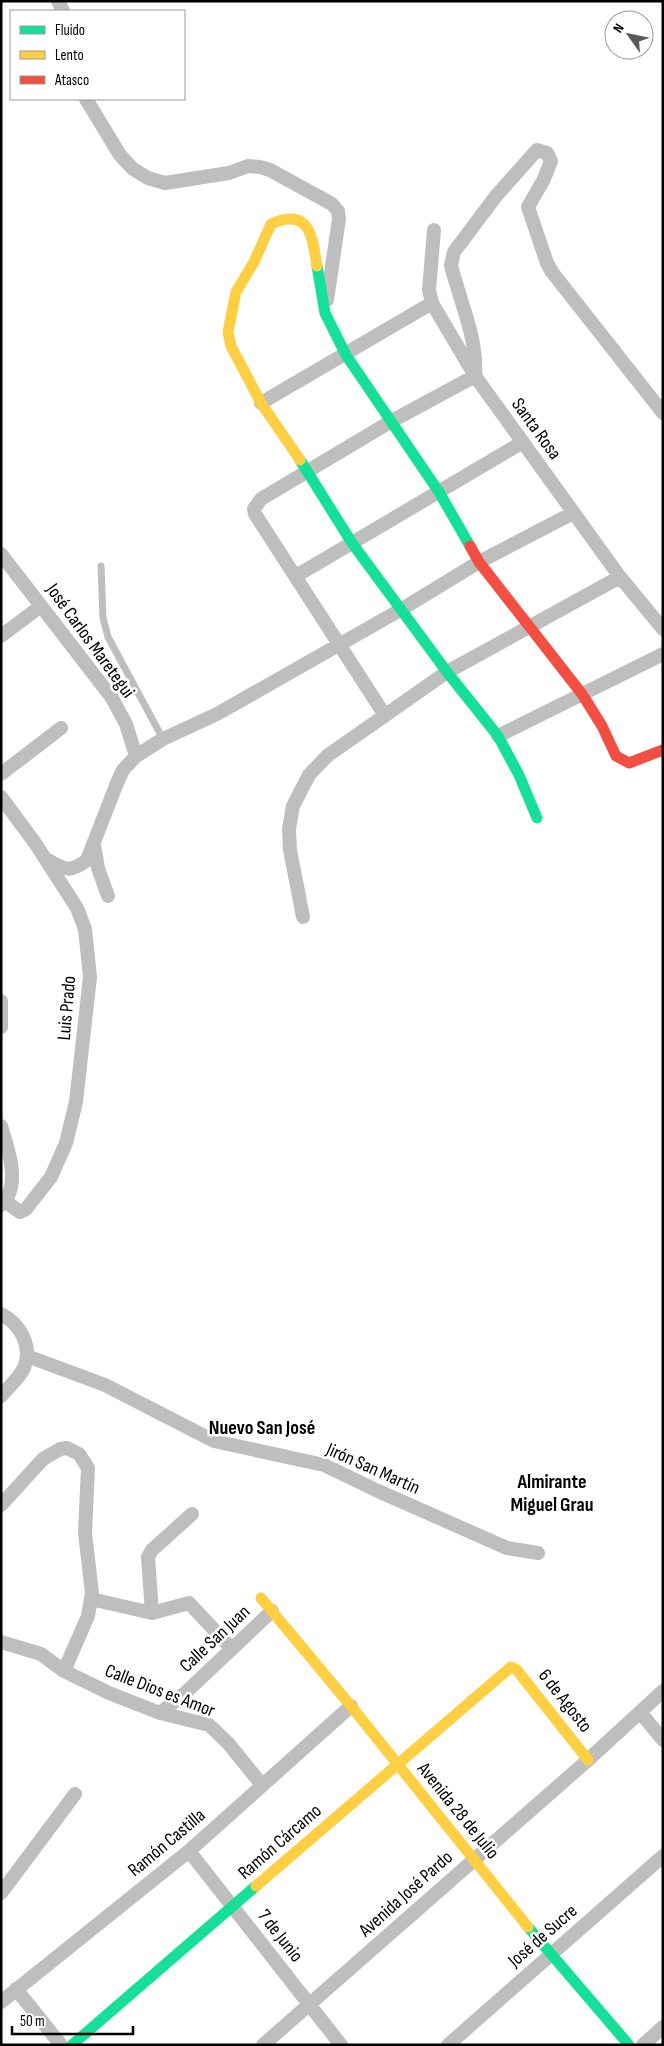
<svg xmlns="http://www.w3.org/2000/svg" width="664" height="2046" viewBox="0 0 664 2046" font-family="'Sofia Sans Condensed',sans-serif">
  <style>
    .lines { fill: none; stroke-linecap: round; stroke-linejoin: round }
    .lane { stroke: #bebebe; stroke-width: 7 }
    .street { stroke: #bebebe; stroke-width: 14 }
    .fast { stroke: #16e098; stroke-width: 11 }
    .slow { stroke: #ffcf43; stroke-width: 11 }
    .jam { stroke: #f24e42; stroke-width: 11 }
    .labels { text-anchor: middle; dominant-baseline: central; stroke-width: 5; stroke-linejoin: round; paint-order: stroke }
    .street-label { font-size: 19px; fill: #000; stroke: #fff }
    .neighbourhood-label { font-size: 20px; font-weight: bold; fill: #000; stroke: #fff }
  </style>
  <rect width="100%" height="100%" fill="#fff"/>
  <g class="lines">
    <!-- lane -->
    <path class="lane" d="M101 566 103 618 108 637 163 739"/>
    <!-- street -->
    <path class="street" d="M58 1 63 11
      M86 99 120 155 133 169 148 178 165 183 229 173 248 166 260 167 270 170 332 204 338 211 339 219 327 300
      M434 230 429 290 432 303 475 376 620 577 663 629
      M261 403 432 303
      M1 554 112 698 126 724 136 756
      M296 576 523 442
      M1 636 41 606
      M384 714 255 514 254 509 261 499 390 422 475 376C478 339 460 302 451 265L454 252 496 196 537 150 547 153 551 161 544 179 528 207 547 263 552 272 663 413
      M498 736 663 654
      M1 774 61 728
      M1 797 35 843 77 908 85 929 90 977 76 1102 66 1143 51 1177 26 1209 20 1212 5 1201
      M94 845 98 868 108 896
      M46 859C64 869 69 874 87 860L117 783 123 770 136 756 163 739 217 714 402 609 479 562 573 513
      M303 917 290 850 289 829 293 806 309 775 327 756 447 672 620 577
      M1 1001V1027
      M1 1126C8 1149 22 1186 1 1205
      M1 1314C20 1324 33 1346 24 1368 19 1378 9 1387 1 1396
      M27 1356 105 1385 214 1441 324 1465 378 1491 507 1548 538 1553
      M1 1505 43 1459 60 1449 67 1448 79 1454 88 1468 85 1533 92 1593 88 1616 64 1671
      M91 1599 152 1613 189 1603 232 1649
      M152 1613 148 1557 152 1550 192 1514
      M1 1642 41 1654 64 1671 109 1693 160 1713 209 1725 228 1743 262 1785
      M640 1712 663 1740
      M160 1713 184 1694 272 1611
      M189 1851 341 2045
      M1 1893 75 1794
      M16 1989 61 2045
      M1 2002 189 1851 351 1706
      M263 2045 588 1760 663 1691
      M448 2045 663 1856
      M643 2045 663 2027"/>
    <!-- fast -->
    <path class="fast" d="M317 266 325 313 346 355 439 492 470 546
      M300 460 352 543 447 672 498 736 519 775 537 818
      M528 1927 629 2045
      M72 2045 256 1886"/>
    <!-- slow -->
    <path class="slow" d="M300 460 261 403 231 346 228 332 236 292 254 262 271 224C310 207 312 236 317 266
      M261 1598 351 1706 528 1927
      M256 1886 511 1667 516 1669 588 1760"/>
    <!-- jam -->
    <path class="jam" d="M470 546 479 562 582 694 602 726 616 756 629 763 663 750"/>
  </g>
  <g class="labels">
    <!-- street labels -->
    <g class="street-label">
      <text transform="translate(536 429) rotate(54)">Santa Rosa</text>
      <text transform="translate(90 641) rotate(54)">José Carlos Maretegui</text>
      <text transform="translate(67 1008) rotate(-85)">Luis Prado</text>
      <text transform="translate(373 1469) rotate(24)">Jirón San Martín</text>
      <text transform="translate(215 1639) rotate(-43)">Calle San Juan</text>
      <text transform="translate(160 1691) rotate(21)">Calle Dios es Amor</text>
      <text transform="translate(565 1701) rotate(52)">6 de Agosto</text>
      <text transform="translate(458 1811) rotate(51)">Avenida 28 de Julio</text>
      <text transform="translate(280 1842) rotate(-41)">Ramón Cárcamo</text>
      <text transform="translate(167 1843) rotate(-40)">Ramón Castilla</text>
      <text transform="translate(406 1894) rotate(-42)">Avenida José Pardo</text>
      <text transform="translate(280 1936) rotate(52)">7 de Junio</text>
      <text transform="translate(543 1936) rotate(-41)">José de Sucre</text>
    </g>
    <!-- neighbourhood labels -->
    <g class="neighbourhood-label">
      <text x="262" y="1428">Nuevo San José</text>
      <text x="552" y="1482">Almirante<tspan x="552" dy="23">Miguel Grau</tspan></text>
    </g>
  </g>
  <!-- border -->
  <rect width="664" height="2046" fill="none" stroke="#000000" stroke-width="5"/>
  <!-- legend -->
  <rect x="10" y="10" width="175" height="90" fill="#ffffff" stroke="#999999"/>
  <rect x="20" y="26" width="25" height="8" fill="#16e098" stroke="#999999"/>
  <text x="55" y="35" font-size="15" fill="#000000">Fluido</text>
  <rect x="20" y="51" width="25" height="8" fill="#ffcf43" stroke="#999999"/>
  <text x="55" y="60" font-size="15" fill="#000000">Lento</text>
  <rect x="20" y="76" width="25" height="8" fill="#f24e42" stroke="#999999"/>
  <text x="55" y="85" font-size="15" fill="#000000">Atasco</text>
  <!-- north arrow -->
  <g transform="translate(629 35) rotate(303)"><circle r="24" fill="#ffffff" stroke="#999999"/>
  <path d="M0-4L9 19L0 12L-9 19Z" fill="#595959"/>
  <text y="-8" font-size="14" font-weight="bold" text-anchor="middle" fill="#000000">N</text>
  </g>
  <!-- scale -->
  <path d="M12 2026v8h121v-8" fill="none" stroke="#000000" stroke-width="2.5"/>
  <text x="20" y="2026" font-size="15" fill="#000000" stroke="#ffffff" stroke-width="4" paint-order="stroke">50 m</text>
</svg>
